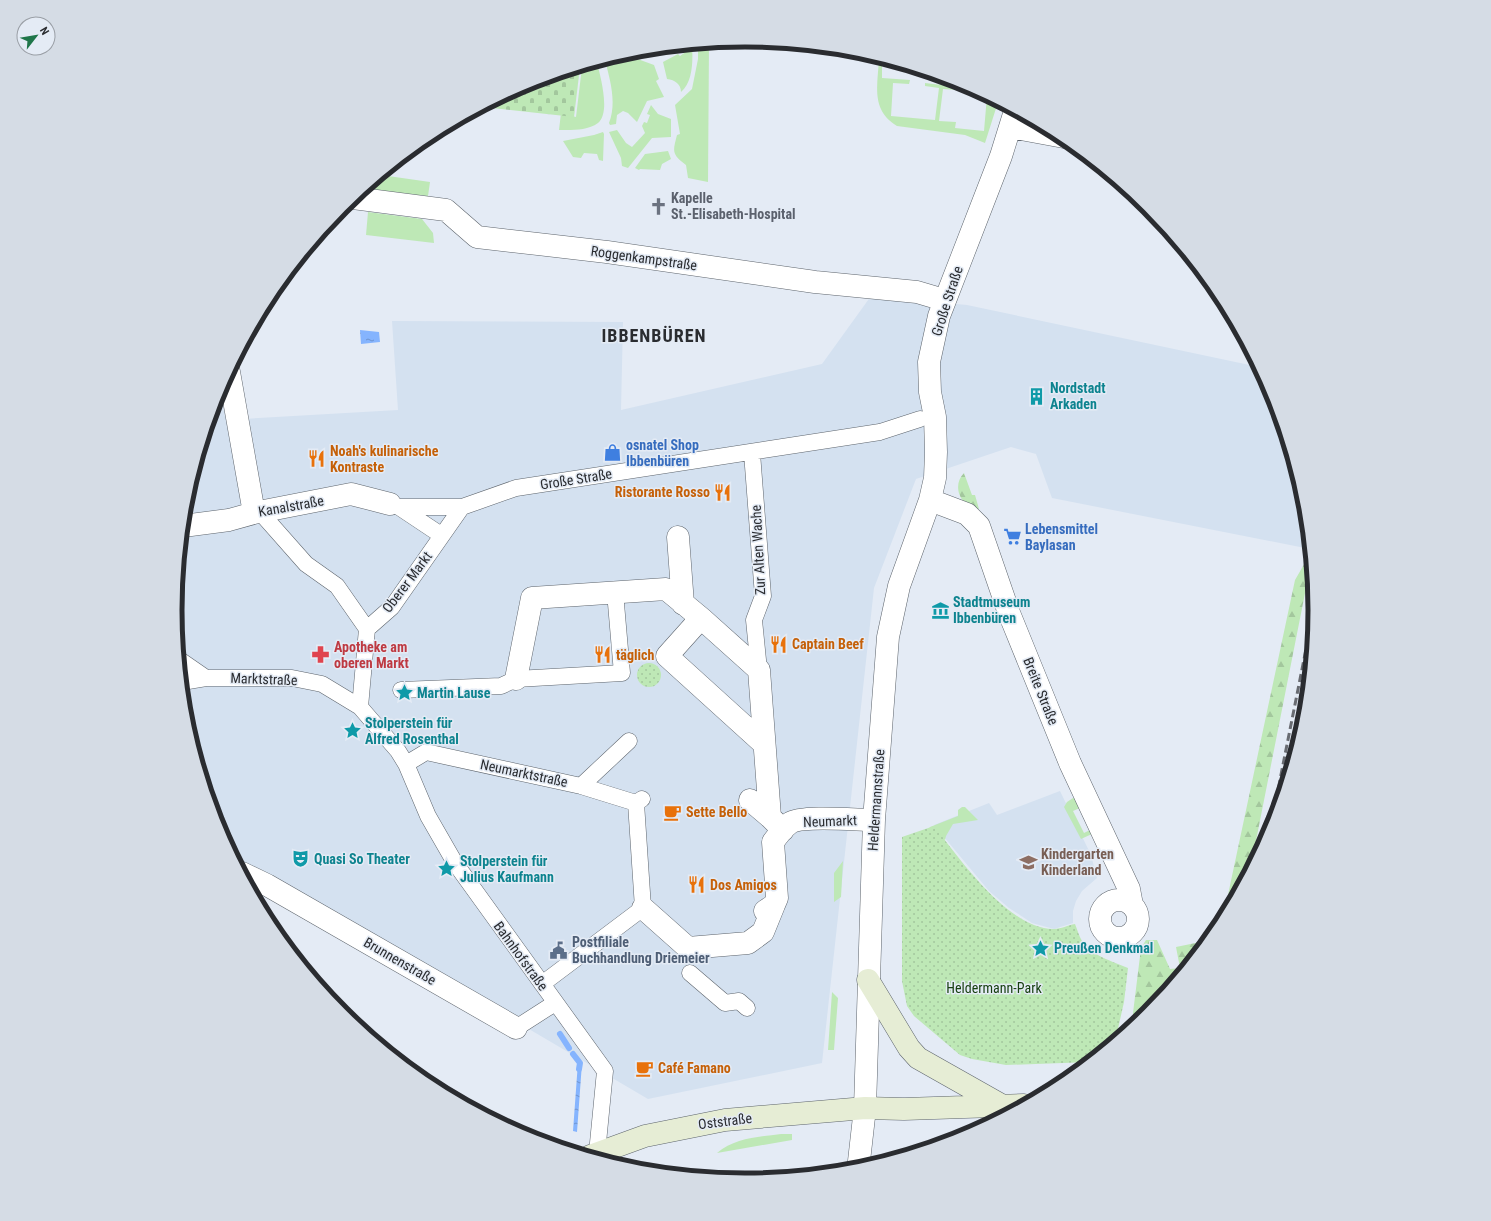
<svg xmlns="http://www.w3.org/2000/svg" width="1491" height="1221" viewBox="0 0 1491 1221" font-family="'Roboto Condensed',sans-serif">
  <style>
    .built { fill: #d4e1f0 }
    .grass { fill: #bee8b6 }
    .forest { fill: url(#forest-firs) }
    .cemetery { fill: url(#cemetery-stones) }
    .park { fill: url(#park-dots) }
    .water { fill: url(#water-ripples) }
    .lines { fill: none; stroke-linecap: round; stroke-linejoin: round }
    .stream { stroke: #85b4fe; stroke-width: 6 }
    .pedestrian-casing { stroke: #5d646c; stroke-width: 17 }
    .minor-casing { stroke: #5d646c; stroke-width: 23 }
    .secondary-casing { stroke: #5d646c; stroke-width: 23 }
    .pedestrian { stroke: #fff; stroke-width: 16 }
    .minor { stroke: #fff; stroke-width: 22 }
    .secondary { stroke: #e6edd5; stroke-width: 22 }
    .rail { stroke: #686b71; stroke-width: 3; stroke-dasharray: 8 4; stroke-linecap: butt }
    .labels { text-anchor: middle; dominant-baseline: central; stroke-width: 3; stroke-linejoin: round; paint-order: stroke }
    .worship-label { font-size: 14px; font-weight: bold; fill: #5b616d; stroke: #e4ebf5; text-anchor: start }
    .street-label { font-size: 14px; fill: #2a2c30; stroke: #e4ebf5 }
    .culture-label { font-size: 14px; font-weight: bold; fill: #0d838f; stroke: #e4ebf5; text-anchor: start }
    .shop-label { font-size: 14px; font-weight: bold; fill: #366cbe; stroke: #e4ebf5; text-anchor: start }
    .food-label { font-size: 14px; font-weight: bold; fill: #c56008; stroke: #e4ebf5; text-anchor: start }
    .health-label { font-size: 14px; font-weight: bold; fill: #be3a42; stroke: #e4ebf5; text-anchor: start }
    .education-label { font-size: 14px; font-weight: bold; fill: #785e54; stroke: #e4ebf5; text-anchor: start }
    .service-label { font-size: 14px; font-weight: bold; fill: #4e5e75; stroke: #e4ebf5; text-anchor: start }
    .park-label { font-size: 14px; fill: #174010; stroke: #e4ebf5 }
    .district-label { font-size: 18px; font-weight: bold; letter-spacing: 1px; fill: #2a2c30; stroke: #e4ebf5 }
    .rim { fill: none; stroke: #2a2c30; stroke-width: 5 }
  </style>
  <defs>
    <pattern id="forest-firs" width="22" height="20" patternUnits="userSpaceOnUse"><rect width="22" height="20" fill="#bee8b6"/><path d="M5 1l3.5 6h-7zM16 11l3.5 6h-7z" fill="#a3c79d"/></pattern>
    <pattern id="cemetery-stones" width="16" height="16" patternUnits="userSpaceOnUse"><rect width="16" height="16" fill="#bee8b6"/><path d="M2 7V4a2 2 0 0 1 4 0v3zM10 15v-3a2 2 0 0 1 4 0v3z" fill="#a3c79d"/></pattern>
    <pattern id="park-dots" width="8" height="8" patternUnits="userSpaceOnUse"><rect width="8" height="8" fill="#bee8b6"/><path d="M2 2h.1M6 6h.1" fill="none" stroke="#a3c79d" stroke-width="1.8" stroke-linecap="round"/></pattern>
    <pattern id="water-ripples" width="26" height="14" patternUnits="userSpaceOnUse"><rect width="26" height="14" fill="#85b4fe"/><path d="M2 4q2-2 4 0t4 0M15 11q2-2 4 0t4 0" fill="none" stroke="#6d93ce"/></pattern>
  </defs>
  <rect width="100%" height="100%" fill="#e4ebf5"/>
  <!-- built -->
  <path class="built" d="M871 296 967 305 1259 367 1273 392 1305 499 1310 549 1052 498 1036 454 1011 447 916 479 874 588 822 1063 648 1099 233 855 218 829 186 722 175 610 186 499 219 391 226 420 398 410 392 321 623 322 621 410 822 364Z
    M1060 791 1091 855 1097 878 1082 891 1076 901 1073 911V923L1054 929 1032 923 1009 908 989 891 934 825 989 803 997 815Z"/>
  <!-- grass -->
  <path class="grass" d="M709 44 708 182 688 178 686 165C671 154 673 151 677 135L680 134 675 105 692 89 698 59V45Z
    M692 45C693 60 693 82 681 92 681 84 675 80 667 79L663 62 678 54 680 56 687 51 686 48Z
    M624 54 654 65 659 79 656 81 664 97 647 101 637 122 628 113 623 111 617 115 616 124 610 125 609 123C617 102 610 80 605 60Z
    M879 58 882 59V78L910 80 909 84 893 83 891 116 935 120 939 88 925 86V83L958 87V90L943 89 939 121 956 122 955 128 984 131 987 96 998 102 985 143 965 135 897 126C870 110 878 84 879 58Z
    M597 62C600 76 611 112 598 123 587 131 571 130 559 130L561 113 576 117 582 67Z
    M651 105 658 114 671 119V137L652 138 628 168 622 166 621 158 609 132 617 130 626 143 632 147 645 133 642 126 644 122 647 123 650 115 647 114Z
    M603 132 604 134 603 161 599 160 597 154 584 153 581 158 573 157 563 141 594 135Z
    M668 151 671 159 662 164 660 170 640 169 639 170 635 168 645 154Z
    M381 175 430 182 428 196 361 191Z
    M368 212 422 219 433 233 434 243 366 235Z
    M1073 798 1077 799 1082 807 1073 811 1084 833 1092 829 1094 833 1081 839 1064 807 1067 802Z
    M962 807H965L978 820 953 824 946 836 945 840 929 829 930 827 958 816V810Z
    M843 861 841 897 834 902V873Z
    M832 992 838 998 834 1050H828Z
    M781 1134H792V1140L717 1153C735 1138 758 1137 781 1134Z"/>
  <!-- forest -->
  <path class="forest" d="M964 473 972 495H975L979 509C961 508 951 486 964 473Z
    M1310 554 1311 563 1250 871 1222 923 1295 580Z
    M1146 940H1157L1170 969 1180 968 1176 947 1210 940 1149 1014 1134 1027 1133 1013 1141 948Z"/>
  <!-- cemetery -->
  <path class="cemetery" d="M580 67 574 117 483 107 527 83Z"/>
  <!-- park -->
  <path class="park" d="M637 675a12 12 0 1 1 24 0a12 12 0 1 1-24 0Z
    M934 826C959 858 1009 930 1054 929 1061 929 1068 925 1075 924 1077 929 1079 936 1082 941 1092 956 1112 961 1128 968L1124 1002 1115 1042 1090 1062 1006 1065 972 1059 960 1055 914 1016 907 1006 902 981V837Z"/>
  <!-- water -->
  <path class="water" d="M360 330 379 332 380 342 361 344Z
    M578 1062 582 1063 577 1132 573 1131Z"/>
  <g class="lines">
    <!-- stream -->
    <path class="stream" d="M560 1034 569 1048
      M573 1054 580 1063 579 1069"/>
    <defs>
      <path id="pedestrian" d="M752 453 763 596 754 620 759 670
        M390 504 399 507H462L516 488 880 432 920 419
        M399 507 441 535
        M260 512 306 564 337 586 367 629
        M180 660 206 678
        M182 682 206 678H292L322 684 360 707 398 751 406 764 428 816 455 863 605 1071 597 1153
        M401 690 501 686 516 679 622 673 615 592
        M360 707 367 629 392 607 462 507
        M406 764 426 752 581 786 636 803 642 799
        M581 786 629 741
        M690 973 725 1003 739 1001 747 1008
        M542 984 643 908 636 803
        M516 1028 555 1003"/>
      <path id="minor" d="M1011 127 1064 137
        M353 198 446 210 477 237 607 252 815 282 917 292 944 300
        M229 372 254 513
        M930 500 967 514 979 526 1009 613 1070 763 1129 889 1132 905
        M183 526 229 520 254 513 351 494 390 504
        M678 537 683 604
        M516 679 532 598 666 589 701 618
        M763 743 667 656 701 618 759 670 770 817 783 830
        M750 800 770 817
        M242 873 267 885 516 1028
        M1100 919a19 19 0 1 1 38 0a19 19 0 1 1-38 0Z
        M643 908 688 948 748 943 763 932 774 905
        M765 911 774 905 777 898 773 842C778 835 783 828 790 823 802 815 857 820 874 820
        M858 1170 865 1108 874 820 888 637 899 586 930 500 935 478 936 452 935 417 930 392 929 362 939 316 1001 156 1015 111"/>
      <path id="secondary" d="M868 980 909 1048 918 1058 1003 1106
        M590 1156 645 1136 725 1120 865 1108 904 1109 1024 1105"/>
    </defs>
    <!-- pedestrian casing -->
    <use href="#pedestrian" class="pedestrian-casing"/>
    <!-- minor casing -->
    <use href="#minor" class="minor-casing"/>
    <!-- secondary casing -->
    <use href="#secondary" class="secondary-casing"/>
    <!-- pedestrian -->
    <use href="#pedestrian" class="pedestrian"/>
    <!-- minor -->
    <use href="#minor" class="minor"/>
    <!-- secondary -->
    <use href="#secondary" class="secondary"/>
    <!-- rail -->
    <path class="rail" d="M1302 733 1306 711
      M1269 835 1315 604"/>
  </g>
  <!-- icons -->
  <defs>
    <symbol id="church-bare" viewBox="-9 -9 18 18"><path d="M-1.2-6h2.4v3.5h3.3v2.4h-3.3V6h-2.4V-.1h-3.3v-2.4h3.3Z" fill="#6b7280" stroke="#e4ebf5" stroke-width="2.5" paint-order="stroke"/></symbol>
    <symbol id="building-bare" viewBox="-9 -9 18 18"><path d="M-4-6H4V6H1V3H-1V6H-4ZM-2.5-4.3h1.7v1.8h-1.7ZM.8-4.3h1.7v1.8H.8ZM-2.5-1h1.7V.8h-1.7ZM.8-1h1.7V.8H.8Z" fill="#0f9aa8" stroke="#e4ebf5" stroke-width="2.5" paint-order="stroke"/></symbol>
    <symbol id="shop-bare" viewBox="-9 -9 18 18"><path d="M-5-2.5h2.3a2.7 3.5 0 0 1 5.4 0H5L5.5 6h-11ZM-1.5-2.5h3a1.5 2.3 0 0 0-3 0Z" fill="#3f7fe0" stroke="#e4ebf5" stroke-width="2.5" paint-order="stroke"/></symbol>
    <symbol id="restaurant-bare" viewBox="-9 -9 18 18"><path d="M-5-6h1v4h1v-4h1v4h1v-4h1v5L-1.5 .5V6h-2V.5L-5-1ZM5-6V6H3V1.5H1.5Q1.5-4 5-6Z" fill="#e8710a" stroke="#e4ebf5" stroke-width="2.5" paint-order="stroke"/></symbol>
    <symbol id="supermarket-bare" viewBox="-9 -9 18 18"><path d="M-6-5.5h2.5l.6 2H6L4.5 2H-2.5L-4.4-4H-6ZM-1.5 3.2a1.3 1.3 0 1 0 .1 0ZM3 3.2a1.3 1.3 0 1 0 .1 0Z" fill="#3f7fe0" stroke="#e4ebf5" stroke-width="2.5" paint-order="stroke"/></symbol>
    <symbol id="museum-bare" viewBox="-9 -9 18 18"><path d="M0-6L6-3V-2H-6V-3ZM-5-1h2V3h-2ZM-1-1h2V3h-2ZM3-1h2V3H3ZM-6 4H6V6H-6Z" fill="#0f9aa8" stroke="#e4ebf5" stroke-width="2.5" paint-order="stroke"/></symbol>
    <symbol id="pharmacy-bare" viewBox="-9 -9 18 18"><path d="M-2-6h4v4h4v4h-4v4h-4v-4h-4v-4h4Z" fill="#e0444e" stroke="#e4ebf5" stroke-width="2.5" paint-order="stroke"/></symbol>
    <symbol id="sight-bare" viewBox="-9 -9 18 18"><path d="M0-6L1.8-2.2L6-1.7L2.9 1.2L3.7 5.4L0 3.3L-3.7 5.4L-2.9 1.2L-6-1.7L-1.8-2.2Z" fill="#0f9aa8" stroke="#e4ebf5" stroke-width="2.5" paint-order="stroke"/></symbol>
    <symbol id="cafe-bare" viewBox="-9 -9 18 18"><path d="M-5.5-4.5H6V0H3Q3 3.5 0 3.5H-2.5Q-5.5 3.5-5.5 0ZM3-3.2v2h1.7v-2ZM-6 4.5H4V6H-6Z" fill="#e8710a" stroke="#e4ebf5" stroke-width="2.5" paint-order="stroke"/></symbol>
    <symbol id="theatre-bare" viewBox="-9 -9 18 18"><path d="M-5-5.5Q0-4 5-5.5V0Q5 5 0 6Q-5 5-5 0ZM-3.3-2.5H-1v1.5H-3.3ZM1-2.5H3.3v1.5H1ZM-2.8 1Q0 5.5 2.8 1Z" fill="#0f9aa8" stroke="#e4ebf5" stroke-width="2.5" paint-order="stroke"/></symbol>
    <symbol id="school-bare" viewBox="-9 -9 18 18"><path d="M0-5L7-2L0 1L-7-2ZM-4 1L0 2.5L4 1V4Q0 6-4 4Z" fill="#8d6e63" stroke="#e4ebf5" stroke-width="2.5" paint-order="stroke"/></symbol>
    <symbol id="civic-bare" viewBox="-9 -9 18 18"><path d="M-.6-6.5H3V-4.5H.6V-3L4-1V1h2V6H-6V1h2V-1L-.6-3ZM-1.2 2.5V6h2.4V2.5Z" fill="#5c6f8a" stroke="#e4ebf5" stroke-width="2.5" paint-order="stroke"/></symbol>
  </defs>
  <g fill-rule="evenodd">
    <use href="#church-bare" x="646" y="194" width="25" height="25"/>
    <use href="#building-bare" x="1024" y="384" width="25" height="25"/>
    <use href="#shop-bare" x="600" y="440" width="25" height="25"/>
    <use href="#restaurant-bare" x="304" y="446" width="25" height="25"/>
    <use href="#restaurant-bare" x="710" y="480" width="25" height="25"/>
    <use href="#supermarket-bare" x="1000" y="524" width="25" height="25"/>
    <use href="#museum-bare" x="928" y="598" width="25" height="25"/>
    <use href="#restaurant-bare" x="766" y="632" width="25" height="25"/>
    <use href="#pharmacy-bare" x="308" y="642" width="25" height="25"/>
    <use href="#restaurant-bare" x="590" y="642" width="25" height="25"/>
    <use href="#sight-bare" x="392" y="680" width="25" height="25"/>
    <use href="#sight-bare" x="340" y="718" width="25" height="25"/>
    <use href="#cafe-bare" x="660" y="800" width="25" height="25"/>
    <use href="#theatre-bare" x="288" y="846" width="25" height="25"/>
    <use href="#school-bare" x="1016" y="850" width="25" height="25"/>
    <use href="#sight-bare" x="434" y="856" width="25" height="25"/>
    <use href="#restaurant-bare" x="684" y="872" width="25" height="25"/>
    <use href="#sight-bare" x="1028" y="936" width="25" height="25"/>
    <use href="#civic-bare" x="546" y="938" width="25" height="25"/>
    <use href="#cafe-bare" x="632" y="1056" width="25" height="25"/>
  </g>
  <g class="labels">
    <!-- worship labels -->
    <g class="worship-label">
      <text x="671" y="198">Kapelle<tspan x="671" dy="16">St.-Elisabeth-Hospital</tspan></text>
    </g>
    <!-- street labels -->
    <g class="street-label">
      <text transform="translate(644 258) rotate(8)">Roggenkampstraße</text>
      <text transform="translate(947 301) rotate(-72)">Große Straße</text>
      <text transform="translate(576 479) rotate(-9)">Große Straße</text>
      <text transform="translate(291 506) rotate(-10)">Kanalstraße</text>
      <text transform="translate(758 550) rotate(-93)">Zur Alten Wache</text>
      <text transform="translate(407 582) rotate(-53)">Oberer Markt</text>
      <text transform="translate(264 679) rotate(2)">Marktstraße</text>
      <text transform="translate(1041 691) rotate(68)">Breite Straße</text>
      <text transform="translate(524 773) rotate(12)">Neumarktstraße</text>
      <text transform="translate(876 800) rotate(-86)">Heldermannstraße</text>
      <text transform="translate(830 821) rotate(-2)">Neumarkt</text>
      <text transform="translate(521 956) rotate(54)">Bahnhofstraße</text>
      <text transform="translate(400 961) rotate(30)">Brunnenstraße</text>
      <text transform="translate(725 1121) rotate(-7)">Oststraße</text>
    </g>
    <!-- culture labels -->
    <g class="culture-label">
      <text x="1050" y="388">Nordstadt<tspan x="1050" dy="16">Arkaden</tspan></text>
      <text x="953" y="602">Stadtmuseum<tspan x="953" dy="16">Ibbenbüren</tspan></text>
      <text x="417" y="693">Martin Lause</text>
      <text x="365" y="723">Stolperstein für<tspan x="365" dy="16">Alfred Rosenthal</tspan></text>
      <text x="314" y="859">Quasi So Theater</text>
      <text x="460" y="861">Stolperstein für<tspan x="460" dy="16">Julius Kaufmann</tspan></text>
      <text x="1054" y="948">Preußen Denkmal</text>
    </g>
    <!-- shop labels -->
    <g class="shop-label">
      <text x="626" y="445">osnatel Shop<tspan x="626" dy="16">Ibbenbüren</tspan></text>
      <text x="1025" y="529">Lebensmittel<tspan x="1025" dy="16">Baylasan</tspan></text>
    </g>
    <!-- food labels -->
    <g class="food-label">
      <text x="330" y="451">Noah's kulinarische<tspan x="330" dy="16">Kontraste</tspan></text>
      <text x="710" y="492" text-anchor="end">Ristorante Rosso</text>
      <text x="792" y="644">Captain Beef</text>
      <text x="616" y="655">täglich</text>
      <text x="686" y="812">Sette Bello</text>
      <text x="710" y="885">Dos Amigos</text>
      <text x="658" y="1068">Café Famano</text>
    </g>
    <!-- health labels -->
    <g class="health-label">
      <text x="334" y="647">Apotheke am<tspan x="334" dy="16">oberen Markt</tspan></text>
    </g>
    <!-- education labels -->
    <g class="education-label">
      <text x="1041" y="854">Kindergarten<tspan x="1041" dy="16">Kinderland</tspan></text>
    </g>
    <!-- service labels -->
    <g class="service-label">
      <text x="572" y="942">Postfiliale<tspan x="572" dy="16">Buchhandlung Driemeier</tspan></text>
    </g>
    <!-- park labels -->
    <g class="park-label">
      <text x="994" y="988">Heldermann-Park</text>
    </g>
    <!-- district labels -->
    <g class="district-label">
      <text x="654" y="335">IBBENBÜREN</text>
    </g>
  </g>
  <!-- crop -->
  <path d="M0 0H1491V1221H0ZM182 610a563 563 0 1 1 1126 0a563 563 0 1 1-1126 0Z" fill="#d5dce5" fill-rule="evenodd"/>
  <path class="rim" d="M182 610a563 563 0 1 1 1126 0a563 563 0 1 1-1126 0Z"/>
  <!-- north arrow -->
  <g transform="translate(36 36) rotate(59)"><circle r="19" fill="#e4ebf5" stroke="#9a9fa6"/>
  <path d="M0-3L7 15L0 10L-7 15Z" fill="#1f764a"/>
  <text y="-6" font-size="11" font-weight="bold" text-anchor="middle" fill="#2a2c30">N</text>
  </g>
</svg>
